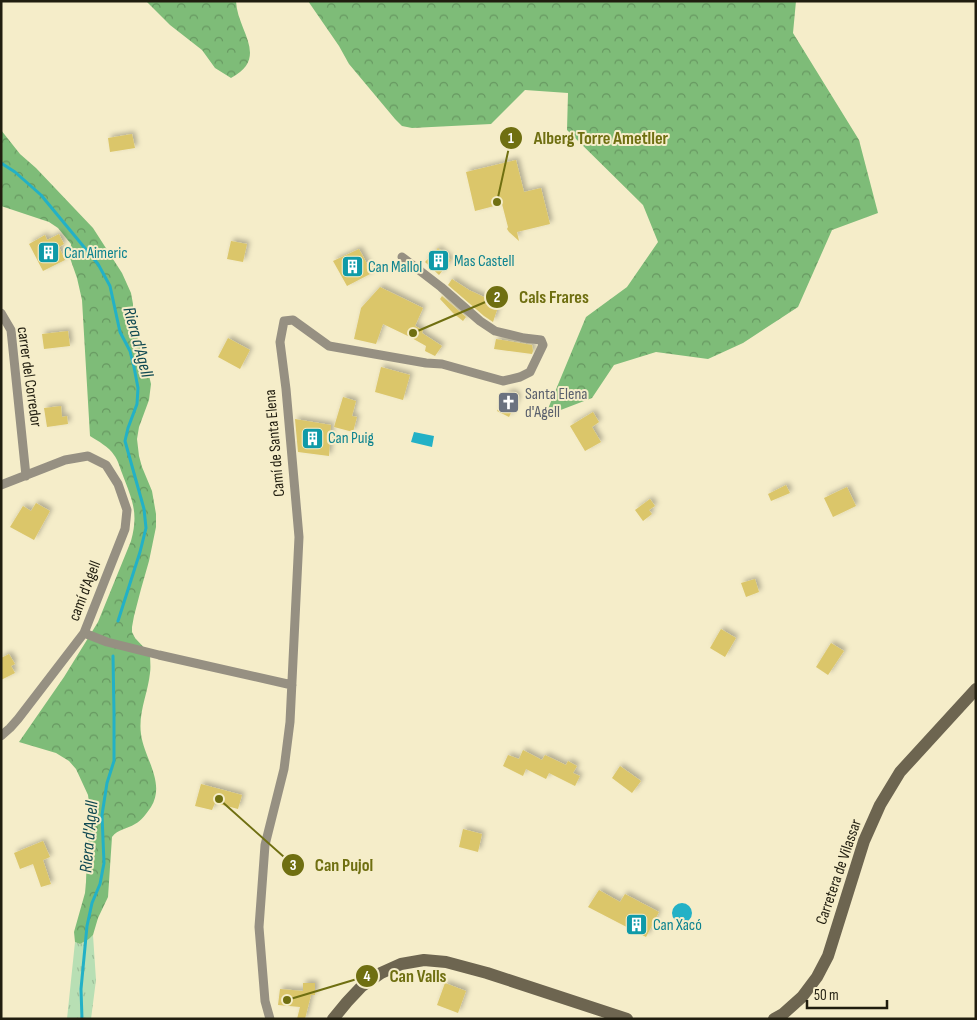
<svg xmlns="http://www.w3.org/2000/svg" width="977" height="1020" viewBox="0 0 977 1020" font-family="'Sofia Sans Condensed',sans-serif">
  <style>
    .grass { fill: url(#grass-tufts) }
    .forest { fill: url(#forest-crowns) }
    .water { fill: #23b1c6 }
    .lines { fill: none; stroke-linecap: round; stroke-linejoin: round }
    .stream { stroke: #23b1c6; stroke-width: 3 }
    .building { fill: #dbc66a; filter: url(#shadow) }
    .street { stroke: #969082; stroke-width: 9 }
    .secondary { stroke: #6d6550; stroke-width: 12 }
    .labels { text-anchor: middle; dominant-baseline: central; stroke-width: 4; stroke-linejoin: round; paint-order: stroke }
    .culture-label { font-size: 16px; fill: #0d838f; stroke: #f5edc9; text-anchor: start }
    .street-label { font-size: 16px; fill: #201d0f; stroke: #f5edc9 }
    .worship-label { font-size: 16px; fill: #5b616d; stroke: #f5edc9; text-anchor: start }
    .water-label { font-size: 18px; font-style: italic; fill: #104952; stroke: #f5edc9 }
    .leader { fill: none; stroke: #6f6f11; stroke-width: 2 }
    .callout-dot { fill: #6f6f11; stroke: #f5edc9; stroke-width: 2 }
    .mark-label { font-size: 15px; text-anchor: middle; font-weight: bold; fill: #fff }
    .callout-label { font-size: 18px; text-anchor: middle; font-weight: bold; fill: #6f6f11; stroke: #f5edc9; stroke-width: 4; stroke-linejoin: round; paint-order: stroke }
  </style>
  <defs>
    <pattern id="grass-tufts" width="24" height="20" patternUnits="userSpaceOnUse" patternTransform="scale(1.25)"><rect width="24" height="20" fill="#b8dfb4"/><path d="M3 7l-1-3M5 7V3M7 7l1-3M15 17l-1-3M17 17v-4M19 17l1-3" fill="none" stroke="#9ebf9a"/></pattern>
    <pattern id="forest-crowns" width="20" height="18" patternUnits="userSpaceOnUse" patternTransform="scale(1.25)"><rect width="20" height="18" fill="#7ebc78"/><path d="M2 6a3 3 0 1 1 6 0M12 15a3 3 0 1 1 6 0" fill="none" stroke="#679861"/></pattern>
    <filter id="shadow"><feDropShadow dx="3" dy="-3" stdDeviation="2.5" flood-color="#0004"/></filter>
  </defs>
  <rect width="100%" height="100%" fill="#f5edc9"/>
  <!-- grass -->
  <path class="grass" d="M93 935 96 980 91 1019H67L75 942 80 944 89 939Z"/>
  <!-- forest -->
  <path class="forest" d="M146 1H236C237 31 270 57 231 78L215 68 202 50 170 25Z
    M308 1H796L793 33 859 140 878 213 832 230 798 307 743 343 708 359 656 352 614 365 592 398 545 416 586 317 627 287 658 242 643 205 567 130 568 93 525 90 491 124 412 128 402 126 395 119 349 64 339 46Z
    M1 130 20 154 36 168 93 228 122 273 131 293 133 304V322L141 350 147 367 151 384 149 400 139 427 137 439 139 456 142 467 152 491 156 514V527L149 561 141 589 134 616 132 627V632L135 638 150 654C150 660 151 667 150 673 148 693 138 713 141 734 144 758 166 783 151 807 147 813 141 821 135 824 127 829 118 829 112 837L108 897 98 918 93 935 89 939 80 944 75 942 74 932 85 893 86 882 87 850 91 818 88 795 76 769 69 761 56 753 19 742 64 677 98 622 131 541C139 512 132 500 122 473 120 468 118 460 114 455 109 447 98 441 90 436L82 300 77 278 70 258 71 244 58 228 49 222 1 206Z"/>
  <!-- water -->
  <path class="water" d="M414 432 434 436 432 447 411 442Z
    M672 913a10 10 0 1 1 20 0a10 10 0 1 1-20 0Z"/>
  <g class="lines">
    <!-- stream -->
    <path class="stream" d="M1 163 15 172 41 195 98 264 110 286 120 332 130 351 134 367 138 388 137 404 128 428 125 441 144 509 146 528 140 552 118 621
      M82 1019 81 989 87 926 92 903 100 884 104 863 102 815 107 783 114 761V713L113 656"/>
  </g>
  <!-- building -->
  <path class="building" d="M132 134 135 148 110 152 108 138Z
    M516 160 524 192 541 188 550 224 517 232 519 241 509 232 507 229 508 227 502 204 475 211 466 172Z
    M59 234 64 244 59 247 65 260 43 271 29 244 45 235 47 240Z
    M231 241 247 244 243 262 227 259Z
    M438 248 451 260 439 275 425 262Z
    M359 249 372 273 347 286 333 261Z
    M452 279 469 290 499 304 493 322 484 316 448 285Z
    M380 287 423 308 415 326 423 330 422 333 442 346 435 356 425 351 426 346 410 337 383 324 376 344 354 339 361 308Z
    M442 296 466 317 463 321 453 313 440 299Z
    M68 331 70 346 44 349 42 334Z
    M228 338 250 350 240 369 218 357Z
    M496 339 532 345 533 351 532 354 494 349Z
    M381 367 410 375 403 400 375 392Z
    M511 392 516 394 518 399 509 417 497 411 506 394Z
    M343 397 356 401 352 416 357 417 353 432 334 427Z
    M61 406 62 417 67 416 68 424 47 427 44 408Z
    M593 412 599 422 592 427 601 442 585 451 570 426Z
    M295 419 331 425 329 456 298 452Z
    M786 485 790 493 771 501 768 494Z
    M847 487 856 506 833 517 824 498Z
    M650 499 655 506 649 510 652 514 643 521 635 510Z
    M36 503 50 511 34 540 10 527 23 506 31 511Z
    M755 579 759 592 746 597 741 583Z
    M721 629 736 638 725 657 710 648Z
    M831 643 844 651 828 675 816 667Z
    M9 654 15 664 11 666 15 673 1 680V658Z
    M523 750 542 760 545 755 566 765 568 761 577 766 573 773 580 776 575 786 549 773 546 779 526 769 523 776 503 766 508 755 519 759Z
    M620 766 641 781 632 793 612 778Z
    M201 784 242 795 238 809 215 803 212 810 195 806Z
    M463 829 482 834 478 852 459 847Z
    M43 841 50 857 43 860 51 884 41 887 33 864 20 869 14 853Z
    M599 890 620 902 625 894 659 912 646 937 588 907Z
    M303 983H315V995H311L305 1019H297L300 1007 278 1005 280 989 303 991Z
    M445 983 466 991 458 1013 437 1005Z"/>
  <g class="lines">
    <!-- street -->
    <path class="street" d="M1 313 11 330 26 476
      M1 485 65 460 88 456 106 465 118 484 127 510 125 529 84 633 107 642 159 655 292 685
      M1 736 10 728 18 719 84 633
      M270 1019 265 1001 259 927 265 845 284 769 290 722 299 537 286 389 280 342 284 321 293 320 329 346 426 363 442 364 503 381 520 377 530 372 543 345 541 340 524 338 495 331 480 321 441 287 402 257"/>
    <!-- secondary -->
    <path class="secondary" d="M333 1019 347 1002 362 986 381 973 401 964 424 960 446 962 487 973 627 1019
      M774 1019 783 1014 802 997 817 977 828 956 864 841 880 805 900 772 976 689"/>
  </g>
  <!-- icons -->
  <defs>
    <symbol id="building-square" viewBox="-11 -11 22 22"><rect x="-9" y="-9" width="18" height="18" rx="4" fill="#0f9aa8" stroke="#f5edc9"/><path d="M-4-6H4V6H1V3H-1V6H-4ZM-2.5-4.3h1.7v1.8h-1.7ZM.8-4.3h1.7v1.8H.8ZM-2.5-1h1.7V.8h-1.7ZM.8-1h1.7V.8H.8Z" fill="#fff"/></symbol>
    <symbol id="church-square" viewBox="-11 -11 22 22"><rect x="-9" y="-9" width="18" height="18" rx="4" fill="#6b7280" stroke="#f5edc9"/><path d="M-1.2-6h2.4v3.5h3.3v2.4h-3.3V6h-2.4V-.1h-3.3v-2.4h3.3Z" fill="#fff"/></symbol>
  </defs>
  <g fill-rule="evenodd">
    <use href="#building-square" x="36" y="240" width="25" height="25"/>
    <use href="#building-square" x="426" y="248" width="25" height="25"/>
    <use href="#building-square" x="340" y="254" width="25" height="25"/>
    <use href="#church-square" x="496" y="390" width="25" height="25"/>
    <use href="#building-square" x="300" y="426" width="25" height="25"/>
    <use href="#building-square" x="624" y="912" width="25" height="25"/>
  </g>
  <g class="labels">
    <!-- culture labels -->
    <g class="culture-label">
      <text x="64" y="253">Can Aimeric</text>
      <text x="454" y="261">Mas Castell</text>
      <text x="368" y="267">Can Mallol</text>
      <text x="328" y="438">Can Puig</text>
      <text x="653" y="925">Can Xacó</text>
    </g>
    <!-- street labels -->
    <g class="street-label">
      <text transform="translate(29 377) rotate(82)">carrer del Corredor</text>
      <text transform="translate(275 443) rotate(-95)">Camí de Santa Elena</text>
      <text transform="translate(85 591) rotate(-69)">camí d'Agell</text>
      <text transform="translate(839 872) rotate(-71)">Carretera de Vilassar</text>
    </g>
    <!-- worship labels -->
    <g class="worship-label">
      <text x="525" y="394">Santa Elena<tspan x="525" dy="18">d'Agell</tspan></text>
    </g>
    <!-- water labels -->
    <g class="water-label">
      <text transform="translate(138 342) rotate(75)">Riera d'Agell</text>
      <text transform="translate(89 837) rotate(-85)">Riera d'Agell</text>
    </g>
  </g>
  <!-- callouts -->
  <path class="leader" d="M497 202L511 138M413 333L497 297M219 799L293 865M287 1000L367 976"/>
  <g class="callout-dot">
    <circle cx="497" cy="202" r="5"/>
    <circle cx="413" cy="333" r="5"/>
    <circle cx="219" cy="799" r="5"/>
    <circle cx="287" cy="1000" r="5"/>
    <circle cx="511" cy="138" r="12"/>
    <circle cx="497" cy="297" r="12"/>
    <circle cx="293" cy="865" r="12"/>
    <circle cx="367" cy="976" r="12"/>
  </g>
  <g class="mark-label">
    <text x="511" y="143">1</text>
    <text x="497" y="302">2</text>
    <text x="293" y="870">3</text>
    <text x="367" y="981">4</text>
  </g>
  <g class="callout-label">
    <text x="601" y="144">Alberg Torre Ametller</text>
    <text x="554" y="303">Cals Frares</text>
    <text x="344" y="871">Can Pujol</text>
    <text x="418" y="982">Can Valls</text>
  </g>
  <!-- border -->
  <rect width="977" height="1020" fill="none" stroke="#201d0f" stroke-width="5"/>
  <!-- scale -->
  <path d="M807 1000v8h80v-8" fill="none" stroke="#201d0f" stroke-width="2.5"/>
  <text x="814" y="1000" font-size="15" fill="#201d0f" stroke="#f5edc9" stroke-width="4" paint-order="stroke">50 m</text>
</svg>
